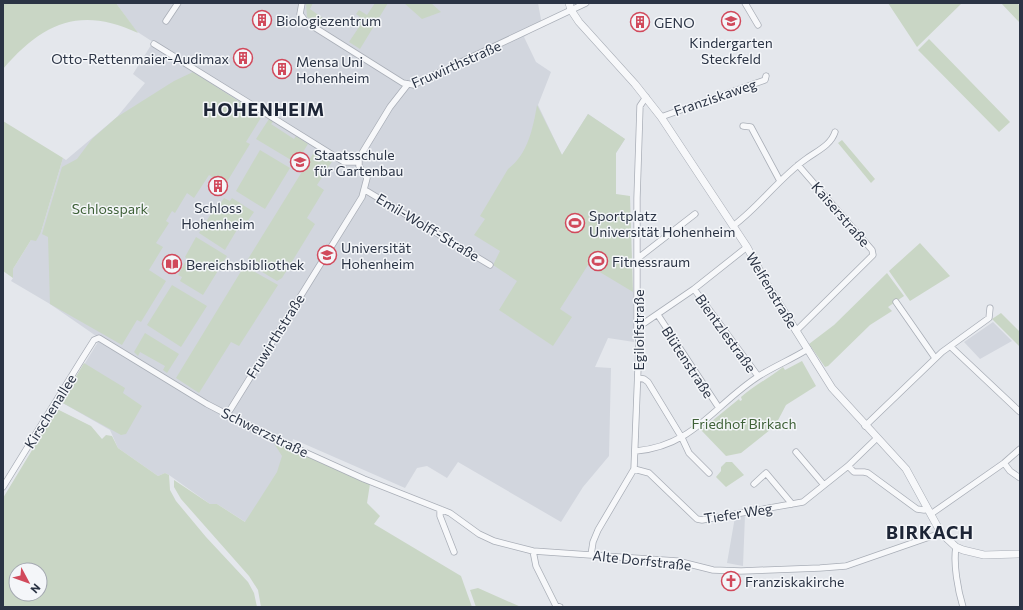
<svg xmlns="http://www.w3.org/2000/svg" width="1023" height="610" viewBox="0 0 1023 610" font-family="Commissioner,sans-serif">
  <style>
    .built { fill: #d2d6de }
    .green { fill: #c9d6c5; fill-rule: evenodd }
    .lines { fill: none; stroke-linecap: round; stroke-linejoin: round }
    .minor-casing { stroke: #a9aeb7; stroke-width: 7 }
    .tertiary-casing { stroke: #a9aeb7; stroke-width: 8 }
    .minor { stroke: #f7f8fa; stroke-width: 5.5 }
    .tertiary { stroke: #f7f8fa; stroke-width: 7 }
    .labels { text-anchor: middle; dominant-baseline: central; stroke-width: 3; stroke-linejoin: round; paint-order: stroke }
    .poi-label { font-size: 14px; fill: #2b3445; stroke: #f4f6f9; text-anchor: start }
    .street-label { font-size: 14px; fill: #2b3445; stroke: #f4f6f9 }
    .park-label { font-size: 14px; fill: #3f6138; stroke: #f4f6f9 }
    .district-label { font-size: 18px; font-weight: bold; letter-spacing: 1px; fill: #1d2536; stroke: #f4f6f9 }
  </style>
  <rect width="100%" height="100%" fill="#e4e7ec"/>
  <!-- built -->
  <path class="built" d="M116 3H538L542 25 524 37 536 62 551 72 538 105 562 155 588 114 625 139 616 153V194L633 292 634 342 608 338 595 367 611 368 609 456 583 487 561 522 458 462 447 478 427 466 417 468 405 488 293 439 289 460 250 525 217 504H210L169 475 165 473 158 476 118 448 110 430 61 402 98 342 99 338 50 304 11 281 13 278V269L31 240 41 232 63 158 66 160 117 117 145 83 133 74 153 42 136 31Z
    M993 322 1012 341 980 359 964 342Z
    M745 515 743 566 727 563 735 517Z"/>
  <!-- green -->
  <path class="green" d="M3 3H116L138 33C81 6 43 22 3 69Z
    M306 3H313L310 9 324 19 321 25 307 17Z
    M375 3H388L360 49 349 42 361 24 357 21 360 17 356 14 359 10 367 15Z
    M404 3H431L441 12 422 19Z
    M888 3H962L917 47Z
    M1001 3H1017L1020 6V23Z
    M929 39 1010 122 999 132 918 50Z
    M193 72 262 116 246 142 250 144 225 185 209 175 194 198 187 193 175 213 172 211 166 221 169 223 156 243 163 247 149 270 166 281 141 322 137 320 122 345 50 304 48 237 42 234 62 167 77 159 92 139 117 117 174 81Z
    M537 105 562 155 588 114 625 139 616 153V194L630 196 633 292 588 265 560 309 572 317 553 346 499 310 517 281 493 265 500 251 474 235 485 219 480 216 508 169C528 154 533 128 537 105Z
    M269 119 273 122 271 124 294 139 296 136 308 144 296 163 256 139Z
    M3 121 63 158 41 232 36 241 31 240 13 269V278L3 271Z
    M842 140 875 179 871 183 838 143Z
    M316 149 333 160 317 185 324 190 307 218 315 224 282 278 277 281 249 264 248 259Z
    M260 150 290 168 265 209 236 191Z
    M224 198 230 201 232 198 254 212 245 225 241 223 225 250 199 233 214 209 216 210Z
    M196 237 227 256 203 295 180 281 182 277 178 275 187 259 185 257Z
    M920 243 950 276 910 301 889 271Z
    M243 268H248L278 285 239 346 231 342 199 393 176 378Z
    M887 273 904 296 888 307 892 311 870 325 828 366 825 367 809 344 834 325Z
    M172 285 207 306 181 347 147 325Z
    M1001 313 1020 332V347L992 319Z
    M145 333 179 354 167 373 163 370 165 366 140 352 138 356 134 352Z
    M802 361 816 386 786 405 775 426 741 453 726 456 701 430 739 399 740 401 742 400 741 397C755 385 769 378 783 367L785 370Z
    M84 363 125 388 123 393 142 406 126 434 121 435 61 402Z
    M57 409 91 426 102 439 106 435 112 436 118 448 158 476 165 473 169 475 170 490 176 501 206 537 248 582 254 593 257 607H3V498ZM16 570H40V594H16Z
    M274 441 370 484 367 503 380 516 374 524 461 576 472 607H261L258 590 249 576 181 499 174 487V480L210 504H217L245 522 277 472 282 456 275 445Z
    M726 462H732L744 475 726 487 716 477 721 471V467Z
    M478 588 521 607H476L470 590Z"/>
  <g class="lines">
    <defs>
      <path id="minor" d="M302 3 300 14 306 22 403 83 414 85 419 82 586 3
        M745 3 758 25
        M166 21 178 3
        M154 44 344 162H358
        M661 117 765 80 766 76
        M743 126 751 127 780 181
        M365 190 490 265
        M733 226C760 206 779 178 806 159 817 151 831 145 835 132
        M637 259 695 214
        M694 289 758 376
        M896 302 935 358
        M658 315 719 408
        M637 328 694 289 747 247
        M796 331 873 255 872 250 798 165
        M951 347 1020 412
        M638 378 644 379 648 382 682 438 689 453 709 473
        M226 412 230 410 362 197 367 178 359 166V158L390 107 408 84
        M865 426 942 352 989 318 990 308
        M636 451C694 446 715 404 759 376 775 366 792 359 808 349
        M796 452 824 485
        M1004 463 1010 471 1020 478
        M848 466 854 472H864L868 473 917 509 924 510 928 509
        M634 469 649 473 697 519 702 520 803 502 848 466 877 438
        M754 484 766 473 792 504
        M3 487 82 359 94 340 99 338 207 404 269 436 364 479 450 513 479 534 494 541 533 551 677 561 713 570 741 571 820 568 846 566 941 533
        M440 509V516L454 552
        M931 514 1004 463 1020 449
        M956 547C953 563 958 591 963 607
        M533 551 536 566 556 606 560 607
        M591 555 593 542 598 530 634 469 639 342 637 328V198L640 106 646 97"/>
      <path id="tertiary" d="M569 3 571 10 579 22 635 84 661 117 747 247 768 286 832 388 906 469 941 533 956 547 963 550 984 555 1020 554"/>
    </defs>
    <!-- minor casing -->
    <use href="#minor" class="minor-casing"/>
    <!-- tertiary casing -->
    <use href="#tertiary" class="tertiary-casing"/>
    <!-- minor -->
    <use href="#minor" class="minor"/>
    <!-- tertiary -->
    <use href="#tertiary" class="tertiary"/>
  </g>
  <!-- icons -->
  <defs>
    <symbol id="building-ring" viewBox="-11 -11 22 22"><circle r="9.5" fill="#f4f6f9" stroke="#d1495b" stroke-width="1.5"/><path d="M-4-6H4V6H1V3H-1V6H-4ZM-2.5-4.3h1.7v1.8h-1.7ZM.8-4.3h1.7v1.8H.8ZM-2.5-1h1.7V.8h-1.7ZM.8-1h1.7V.8H.8Z" fill="#d1495b"/></symbol>
    <symbol id="school-ring" viewBox="-11 -11 22 22"><circle r="9.5" fill="#f4f6f9" stroke="#d1495b" stroke-width="1.5"/><path d="M0-5L7-2L0 1L-7-2ZM-4 1L0 2.5L4 1V4Q0 6-4 4Z" fill="#d1495b"/></symbol>
    <symbol id="university-ring" viewBox="-11 -11 22 22"><circle r="9.5" fill="#f4f6f9" stroke="#d1495b" stroke-width="1.5"/><path d="M0-5L7-2L0 1L-7-2ZM-4 1L0 2.5L4 1V4Q0 6-4 4Z" fill="#d1495b"/></symbol>
    <symbol id="stadium-ring" viewBox="-11 -11 22 22"><circle r="9.5" fill="#f4f6f9" stroke="#d1495b" stroke-width="1.5"/><path d="M0-5a6.5 5 0 1 0 0 10a6.5 5 0 1 0 0-10ZM-3.5-1.8h7v3.6h-7Z" fill="#d1495b"/></symbol>
    <symbol id="library-ring" viewBox="-11 -11 22 22"><circle r="9.5" fill="#f4f6f9" stroke="#d1495b" stroke-width="1.5"/><path d="M-6-4Q-3-5.5-.7-3.5V5Q-3 3-6 4ZM6-4Q3-5.5 .7-3.5V5Q3 3 6 4Z" fill="#d1495b"/></symbol>
    <symbol id="church-ring" viewBox="-11 -11 22 22"><circle r="9.5" fill="#f4f6f9" stroke="#d1495b" stroke-width="1.5"/><path d="M-1.2-6h2.4v3.5h3.3v2.4h-3.3V6h-2.4V-.1h-3.3v-2.4h3.3Z" fill="#d1495b"/></symbol>
  </defs>
  <g fill-rule="evenodd">
    <use href="#building-ring" x="251" y="9" width="22" height="22"/>
    <use href="#school-ring" x="720" y="10" width="22" height="22"/>
    <use href="#building-ring" x="629" y="11" width="22" height="22"/>
    <use href="#building-ring" x="232" y="47" width="22" height="22"/>
    <use href="#building-ring" x="271" y="58" width="22" height="22"/>
    <use href="#university-ring" x="289" y="151" width="22" height="22"/>
    <use href="#building-ring" x="207" y="175" width="22" height="22"/>
    <use href="#stadium-ring" x="564" y="212" width="22" height="22"/>
    <use href="#university-ring" x="316" y="244" width="22" height="22"/>
    <use href="#stadium-ring" x="587" y="250" width="22" height="22"/>
    <use href="#library-ring" x="161" y="253" width="22" height="22"/>
    <use href="#church-ring" x="720" y="570" width="22" height="22"/>
  </g>
  <g class="labels">
    <!-- poi labels -->
    <g class="poi-label">
      <text x="276" y="20">Biologiezentrum</text>
      <text x="654" y="22">GENO</text>
      <text x="731" y="42" text-anchor="middle">Kindergarten<tspan x="731" dy="16">Steckfeld</tspan></text>
      <text x="229" y="58" text-anchor="end">Otto-Rettenmaier-Audimax</text>
      <text x="296" y="61">Mensa Uni<tspan x="296" dy="16">Hohenheim</tspan></text>
      <text x="314" y="154">Staatsschule<tspan x="314" dy="16">für Gartenbau</tspan></text>
      <text x="218" y="207" text-anchor="middle">Schloss<tspan x="218" dy="16">Hohenheim</tspan></text>
      <text x="589" y="215">Sportplatz<tspan x="589" dy="16">Universität Hohenheim</tspan></text>
      <text x="341" y="247">Universität<tspan x="341" dy="16">Hohenheim</tspan></text>
      <text x="612" y="261">Fitnessraum</text>
      <text x="186" y="264">Bereichsbibliothek</text>
      <text x="745" y="581">Franziskakirche</text>
    </g>
    <!-- street labels -->
    <g class="street-label">
      <text transform="translate(456 64) rotate(-24)">Fruwirthstraße</text>
      <text transform="translate(715 97) rotate(-19)">Franziskaweg</text>
      <text transform="translate(841 214) rotate(49)">Kaiserstraße</text>
      <text transform="translate(428 227) rotate(31)">Emil-Wolff-Straße</text>
      <text transform="translate(772 290) rotate(59)">Welfenstraße</text>
      <text transform="translate(638 330) rotate(-90)">Egilolfstraße</text>
      <text transform="translate(726 333) rotate(54)">Bientzlestraße</text>
      <text transform="translate(275 336) rotate(-58)">Fruwirthstraße</text>
      <text transform="translate(688 362) rotate(57)">Blütenstraße</text>
      <text transform="translate(50 411) rotate(-58)">Kirschenallee</text>
      <text transform="translate(265 432) rotate(26)">Schwerzstraße</text>
      <text transform="translate(738 513) rotate(-9)">Tiefer Weg</text>
      <text transform="translate(642 560) rotate(6)">Alte Dorfstraße</text>
    </g>
    <!-- park labels -->
    <g class="park-label">
      <text x="110" y="208">Schlosspark</text>
      <text x="744" y="423">Friedhof Birkach</text>
    </g>
    <!-- district labels -->
    <g class="district-label">
      <text x="264" y="109">HOHENHEIM</text>
      <text x="930" y="532">BIRKACH</text>
    </g>
  </g>
  <!-- border -->
  <rect width="1023" height="610" fill="none" stroke="#2b3445" stroke-width="8"/>
  <!-- north arrow -->
  <g transform="translate(28 582) rotate(131)"><circle r="19" fill="#f4f6f9" stroke="#a4a8b1"/>
  <path d="M0-3L7 15L0 10L-7 15Z" fill="#d1495b"/>
  <text y="-6" font-size="11" font-weight="bold" text-anchor="middle" fill="#2b3445">N</text>
  </g>
</svg>
